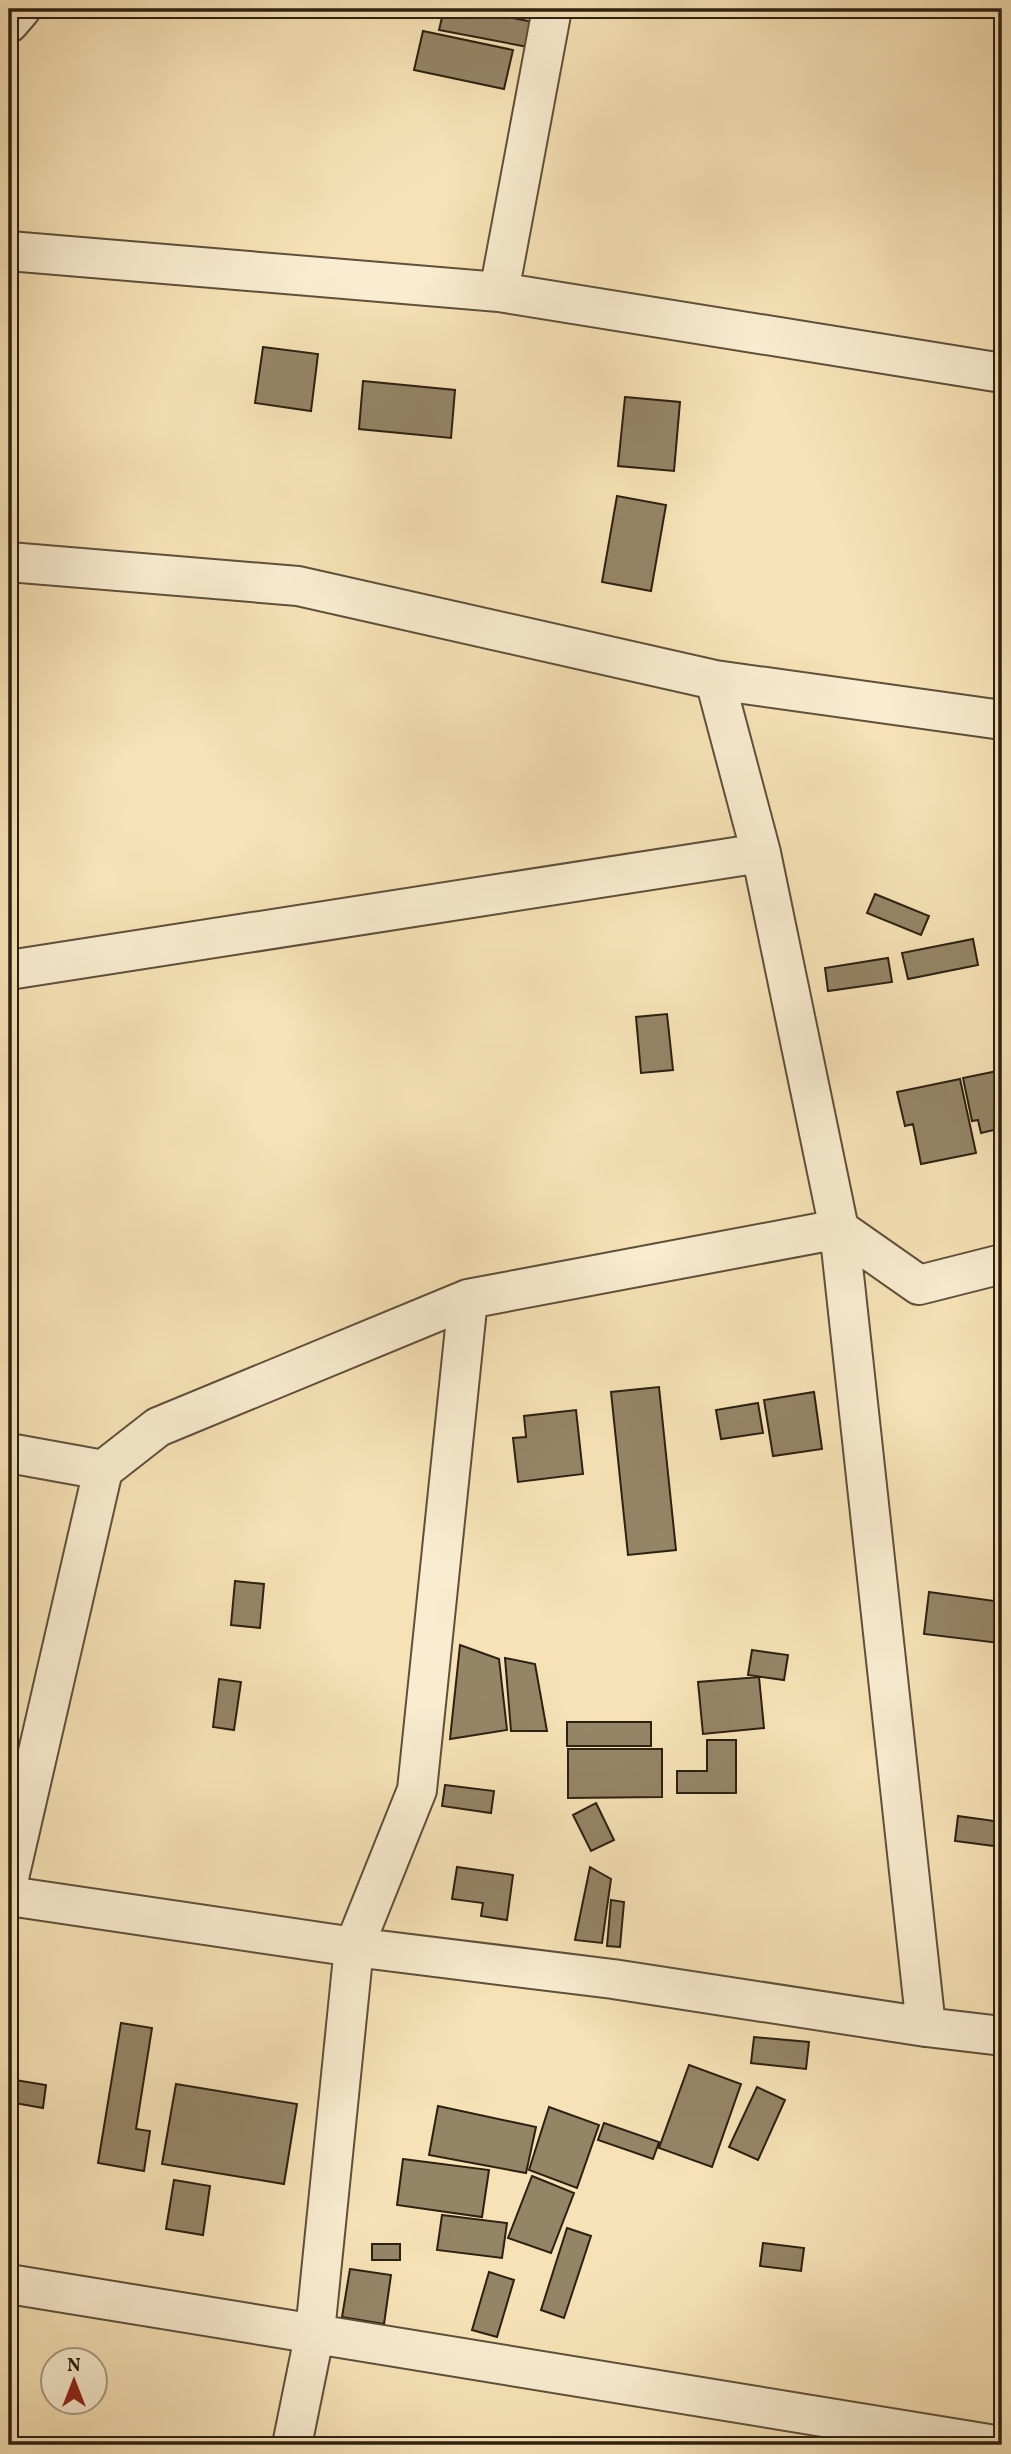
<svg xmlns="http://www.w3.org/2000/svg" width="1011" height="2454" viewBox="0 0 1011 2454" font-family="Vollkorn,serif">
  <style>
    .building { fill: #958567; stroke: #2c2011; stroke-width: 2 }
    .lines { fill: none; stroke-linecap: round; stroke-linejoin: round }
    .minor-casing { stroke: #5e503a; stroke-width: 42 }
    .minor { stroke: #f9ecd0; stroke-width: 38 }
  </style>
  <rect width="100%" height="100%" fill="#f6e2b6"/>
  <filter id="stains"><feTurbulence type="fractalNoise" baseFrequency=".00286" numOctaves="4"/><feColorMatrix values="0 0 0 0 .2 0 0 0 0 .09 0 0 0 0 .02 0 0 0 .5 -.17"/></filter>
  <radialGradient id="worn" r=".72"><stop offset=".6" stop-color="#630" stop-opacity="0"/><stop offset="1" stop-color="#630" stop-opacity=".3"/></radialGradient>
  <!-- building -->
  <path class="building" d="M444 9H464L534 22 528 47 439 30Z
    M423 31 513 50 504 89 414 70Z
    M263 347 318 354 311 411 255 403Z
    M363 381 455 390 451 438 359 429Z
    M625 397 680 402 674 471 618 466Z
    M617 496 666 505 651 591 602 582Z
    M875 894 929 916 921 935 867 913Z
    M973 939 978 965 908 979 902 953Z
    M888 958 892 982 828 991 825 968Z
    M667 1014 673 1070 641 1073 636 1017Z
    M1002 1070V1128L981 1133 978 1120 972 1121 963 1078Z
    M960 1079 976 1153 921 1164 913 1124 905 1126 897 1092Z
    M659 1387 676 1550 628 1555 611 1392Z
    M814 1392 822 1449 773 1456 764 1400Z
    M758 1403 763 1433 721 1439 716 1410Z
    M576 1410 583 1474 518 1482 513 1438 526 1437 524 1416Z
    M235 1581 264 1584 260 1628 231 1625Z
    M929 1592 1002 1602 999 1643 924 1634Z
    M460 1645 499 1659 507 1730 450 1739Z
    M752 1650 788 1655 784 1680 748 1675Z
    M505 1658 535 1664 547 1731H511Z
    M759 1677 764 1728 703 1734 698 1682Z
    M219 1679 241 1682 234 1730 213 1727Z
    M567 1722H651V1746H567Z
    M707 1740H736V1793H677V1771H707Z
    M568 1749H662V1797L568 1798Z
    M445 1785 494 1791 491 1813 442 1806Z
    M596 1803 614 1840 591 1851 573 1815Z
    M958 1816 1002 1822V1847L955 1841Z
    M457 1867 513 1875 507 1920 481 1916 483 1903 452 1899Z
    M590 1867 611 1879 602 1943 575 1940Z
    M611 1900 624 1902 620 1947 607 1946Z
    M121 2023 152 2028 136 2129 150 2131 144 2171 98 2163Z
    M754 2037 809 2042 806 2069 751 2063Z
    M689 2065 741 2084 712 2167 659 2148Z
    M9 2079 46 2085 43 2108 9 2102Z
    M176 2084 297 2104 284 2184 162 2164Z
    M757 2087 785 2100 758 2160 729 2147Z
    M438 2106 536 2127 526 2173 429 2155Z
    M549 2107 599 2125 577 2188 529 2170Z
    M604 2123 659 2142 653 2159 598 2140Z
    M403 2159 489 2170 482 2217 397 2205Z
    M532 2176 574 2193 551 2253 508 2238Z
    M174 2180 210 2186 203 2235 166 2229Z
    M442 2215 507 2223 502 2258 437 2250Z
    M567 2228 591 2236 564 2318 541 2310Z
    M763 2243 804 2248 801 2271 760 2266Z
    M372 2244H400V2260H372Z
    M350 2269 391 2275 384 2324 342 2317Z
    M489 2272 514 2280 497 2337 472 2330Z"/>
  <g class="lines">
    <defs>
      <path id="minor" d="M9 23 21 9
        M9 251 499 292 1002 373
        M499 292 552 9
        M9 562 298 586 715 680 1002 720
        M715 680 761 853 839 1229 926 2027
        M9 970 761 853
        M9 1453 103 1470 158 1427 468 1299 839 1229 919 1285 1002 1264
        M9 1878 103 1470
        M9 1896 354 1947 613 1979 926 2027 1002 2036
        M9 2284 995 2445
        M292 2445 315 2332 354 1947 417 1790 468 1299"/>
    </defs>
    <!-- minor casing -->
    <use href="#minor" class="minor-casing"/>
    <!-- minor -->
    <use href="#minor" class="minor"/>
  </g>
  <!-- margin -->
  <rect width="1011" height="2454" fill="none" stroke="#f6e2b6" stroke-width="35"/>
  <rect x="10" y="10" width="990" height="2433" fill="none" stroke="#2c2011" stroke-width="3.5"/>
  <rect x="18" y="18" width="976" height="2419" fill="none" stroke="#2c2011" stroke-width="2"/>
  <!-- north arrow -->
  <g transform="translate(74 2381)"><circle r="33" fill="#f9ecd0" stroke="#a79a84" stroke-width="2"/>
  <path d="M0-5L12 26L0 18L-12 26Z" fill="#8f2418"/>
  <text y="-10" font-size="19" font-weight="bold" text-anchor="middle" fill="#2c2011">N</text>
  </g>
  <rect width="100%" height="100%" filter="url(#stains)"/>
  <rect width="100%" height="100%" fill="url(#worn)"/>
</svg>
